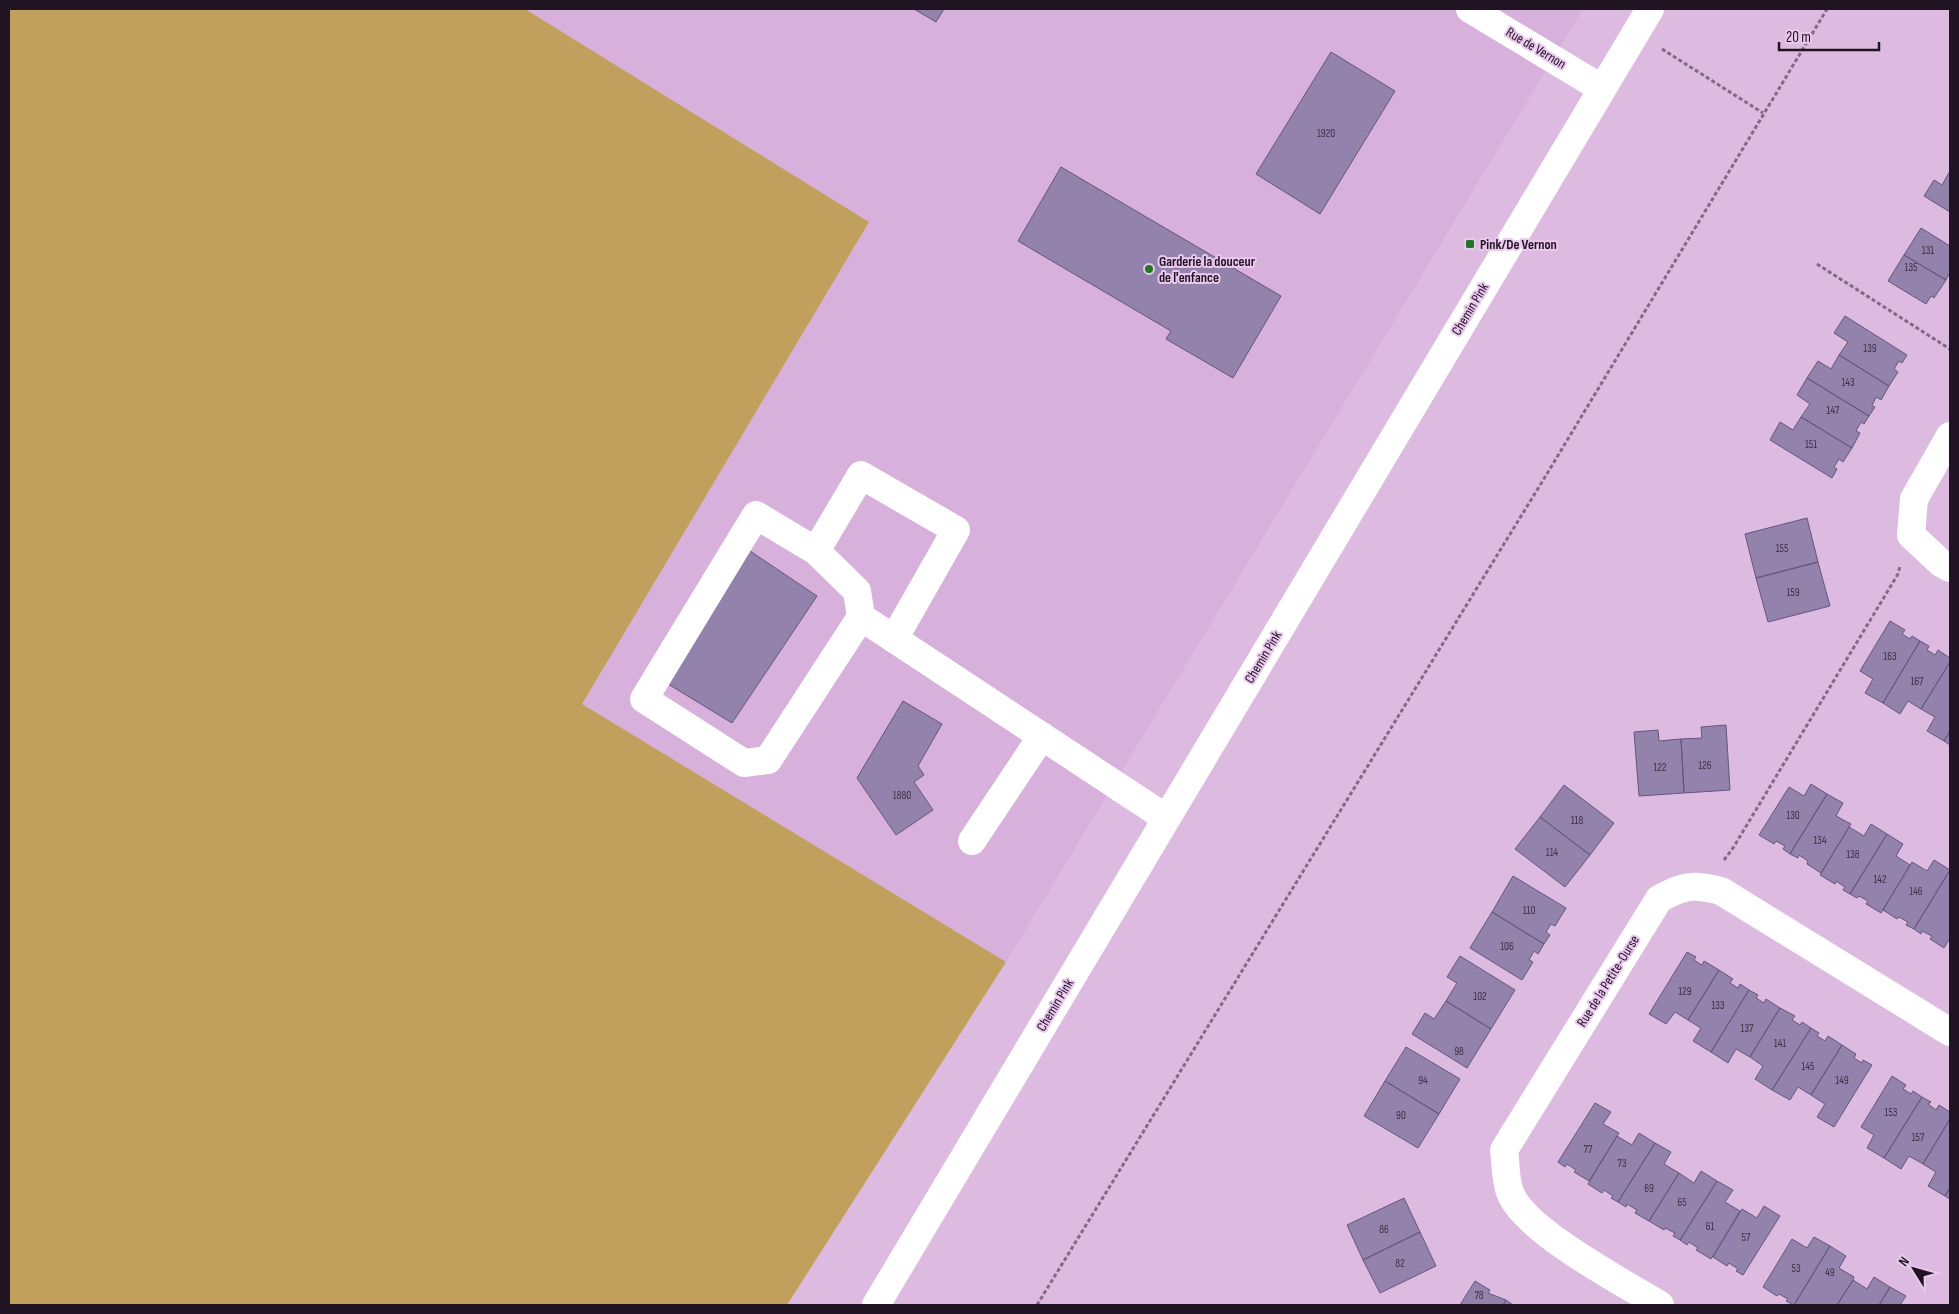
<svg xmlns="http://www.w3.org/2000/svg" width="1959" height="1314" viewBox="0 0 1959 1314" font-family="'Sofia Sans Condensed',sans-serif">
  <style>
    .built { fill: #d7b0db }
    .green { fill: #c1a05d }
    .building { fill: #9382ac; stroke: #65557c }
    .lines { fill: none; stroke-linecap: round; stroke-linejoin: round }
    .path { stroke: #816a84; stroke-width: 3; stroke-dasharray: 4 2.5; stroke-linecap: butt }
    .minor { stroke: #fff; stroke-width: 28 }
    .major { stroke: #fff; stroke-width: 28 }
    .poi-dot { fill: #217622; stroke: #eac8ee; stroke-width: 2 }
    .labels { text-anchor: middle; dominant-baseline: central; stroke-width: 4; stroke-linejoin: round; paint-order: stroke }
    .number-label { font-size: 11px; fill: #3d3044 }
    .street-label { font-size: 14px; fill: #201422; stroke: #eac8ee }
    .poi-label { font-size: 14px; font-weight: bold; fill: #201422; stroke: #eac8ee; text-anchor: start }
  </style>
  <rect width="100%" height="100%" fill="#ddbbe0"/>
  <!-- built -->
  <path class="built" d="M525 9H1583L1006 962 581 704 869 222Z"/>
  <!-- green -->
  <path class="green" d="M9 9H525L869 222 582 704 1006 962 787 1305H9Z"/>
  <!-- building -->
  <path class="building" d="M914 9H944L936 22Z
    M1331 52 1395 91 1320 214 1256 174Z
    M1061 167 1281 296 1233 378 1166 339 1171 331 1018 241Z
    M1950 171V212L1924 196 1934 180 1942 185Z
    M1921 228 1950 246V272L1946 280 1904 255Z
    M1904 255 1946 280 1934 298 1931 296 1926 304 1888 281Z
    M1845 316 1907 355 1902 363 1899 361 1894 369 1898 372 1889 386 1839 355 1848 342 1834 333Z
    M1839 355 1889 386 1881 400 1876 397 1872 406 1875 407 1869 416 1807 378 1818 361 1831 369Z
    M1807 378 1869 416 1864 424 1861 422 1856 431 1860 433 1852 448 1801 417 1810 404 1797 395Z
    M1801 417 1852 448 1843 462 1839 459 1834 467 1837 469 1832 478 1770 440 1780 422 1793 430Z
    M1807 518 1818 562 1756 578 1745 534Z
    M747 549 817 596 732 723 668 684Z
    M1818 562 1830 606 1768 622 1756 578Z
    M1890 621 1905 630 1902 634 1910 639 1912 636 1920 641 1883 703 1865 693 1873 679 1860 671Z
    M1920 641 1929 646 1927 650 1935 655 1938 650 1950 658V662L1921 709 1908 701 1900 714 1883 703Z
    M1950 662V731L1944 741 1927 731 1935 717 1921 709Z
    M903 701 942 724 918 766 924 775 914 782 933 810 896 835 857 778Z
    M1726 725 1730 790 1684 793 1681 739 1702 738 1701 727Z
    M1658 730 1659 741 1681 739 1684 793 1639 796 1634 732Z
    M1950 731V745L1944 741Z
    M1811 784 1827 794 1790 854 1783 849 1785 846 1776 841 1774 844 1759 835 1789 787 1804 796Z
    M1564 785 1614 823 1590 855 1540 817Z
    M1827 794 1843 803 1836 816 1851 824 1821 873 1807 864 1808 861 1799 855 1798 858 1790 854Z
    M1540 817 1590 855 1565 887 1515 849Z
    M1871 824 1887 834 1850 894 1843 890 1845 887 1836 881 1835 884 1820 875 1849 827 1864 836Z
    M1887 834 1903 844 1896 856 1910 865 1881 913 1866 904 1868 901 1859 896 1857 898 1850 894Z
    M1934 860 1950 870 1914 929 1906 925 1908 922 1899 917 1897 919 1883 910 1912 862 1927 871Z
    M1950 870V938L1944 948 1930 939 1932 936 1922 931 1921 934 1914 929Z
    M1513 876 1566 908 1555 926 1551 924 1546 932 1550 935 1544 944 1492 912Z
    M1492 912 1544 944 1538 954 1534 951 1529 960 1533 962 1522 980 1470 948Z
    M1687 952 1696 957 1694 960 1702 965 1704 961 1719 970 1688 1020 1675 1012 1666 1024 1649 1014Z
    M1460 956 1515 990 1491 1029 1446 1001 1457 983 1447 977Z
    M1719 970 1733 979 1730 983 1738 988 1740 984 1749 990 1711 1052 1693 1041 1701 1028 1688 1020Z
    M1749 990 1758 995 1756 998 1764 1003 1766 999 1780 1008 1750 1057 1736 1049 1728 1063 1711 1052Z
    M1446 1001 1491 1029 1467 1068 1412 1034 1425 1013 1434 1019Z
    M1780 1008 1795 1016 1792 1020 1800 1025 1802 1022 1811 1028 1772 1090 1755 1079 1763 1066 1750 1057Z
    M1811 1028 1819 1033 1817 1036 1825 1041 1828 1036 1842 1045 1811 1095 1798 1087 1790 1100 1772 1090Z
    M1842 1045 1856 1054 1854 1058 1862 1063 1863 1060 1872 1065 1834 1127 1817 1117 1825 1104 1811 1095Z
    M1406 1047 1460 1079 1439 1114 1385 1081Z
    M1892 1076 1906 1085 1903 1089 1911 1094 1913 1091 1922 1097 1884 1158 1867 1148 1874 1135 1861 1127Z
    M1385 1081 1439 1114 1418 1148 1364 1116Z
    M1922 1097 1931 1102 1928 1104 1936 1110 1939 1105 1950 1112V1119L1923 1164 1909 1156 1901 1169 1884 1158Z
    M1595 1103 1611 1112 1603 1124 1619 1133 1589 1181 1574 1172 1576 1170 1567 1164 1565 1167 1558 1162Z
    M1950 1119V1188L1945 1196 1928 1186 1936 1172 1923 1164Z
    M1639 1133 1655 1143 1618 1202 1611 1198 1613 1196 1604 1190 1602 1193 1588 1184 1617 1136 1632 1145Z
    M1655 1143 1671 1152 1664 1164 1679 1173 1649 1221 1635 1213 1637 1210 1627 1204 1626 1207 1618 1202Z
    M1701 1171 1717 1181 1680 1240 1673 1236 1675 1233 1665 1228 1664 1230 1649 1221 1679 1173 1694 1183Z
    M1717 1181 1733 1190 1725 1202 1740 1211 1711 1259 1696 1250 1698 1248 1689 1242 1687 1245 1680 1240Z
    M1950 1188V1199L1945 1196Z
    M1404 1198 1420 1232 1363 1260 1347 1225Z
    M1764 1206 1780 1216 1743 1275 1736 1271 1738 1269 1729 1263 1727 1266 1713 1257 1742 1209 1757 1218Z
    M1420 1232 1436 1266 1380 1293 1363 1260Z
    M1814 1237 1830 1246 1794 1305 1786 1301 1788 1299 1779 1294 1777 1296 1763 1287 1792 1239 1807 1248Z
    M1830 1246 1846 1256 1839 1268 1854 1277 1853 1280 1837 1305H1794Z
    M1874 1277 1890 1287 1879 1305H1837L1853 1280 1867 1289Z
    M1475 1281 1490 1290 1488 1293 1506 1300 1503 1305H1460Z
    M1890 1287 1906 1296 1900 1305H1879Z
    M1506 1300 1513 1305H1503Z"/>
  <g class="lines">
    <!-- path -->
    <path class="path" d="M1662 49 1763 113
      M1817 264 1950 349
      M1724 860 1733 848 1898 574 1900 566
      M1037 1305 1542 482 1827 9"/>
    <!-- minor -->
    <path class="minor" d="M1470 9 1601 88
      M1950 436 1914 499 1911 535 1941 563 1950 568
      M816 551 861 475 956 530 894 639
      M861 617 857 591 816 551 756 515 644 699 744 763 768 760 861 617 1166 818
      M972 841 1042 736
      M1660 1305C1624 1283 1523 1230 1510 1192 1505 1180 1506 1163 1504 1150L1659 899C1684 885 1693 884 1721 891L1950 1032"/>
    <!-- major -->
    <path class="major" d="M876 1305 1650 9"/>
  </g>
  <!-- markers -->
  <g class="poi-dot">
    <rect x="1465" y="239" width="10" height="10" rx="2.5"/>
    <circle cx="1149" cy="269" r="5"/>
  </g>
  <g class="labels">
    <!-- number labels -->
    <g class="number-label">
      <text x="1326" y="133">1920</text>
      <text x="1928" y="250">131</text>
      <text x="1911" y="267">135</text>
      <text x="1870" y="348">139</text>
      <text x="1848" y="382">143</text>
      <text x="1833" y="410">147</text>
      <text x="1811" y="444">151</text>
      <text x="1782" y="548">155</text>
      <text x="1793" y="592">159</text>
      <text x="1890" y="656">163</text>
      <text x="1917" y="681">167</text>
      <text x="1705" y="765">126</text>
      <text x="1660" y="767">122</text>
      <text x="902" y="795">1880</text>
      <text x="1793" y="815">130</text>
      <text x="1577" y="820">118</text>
      <text x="1820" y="840">134</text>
      <text x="1552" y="852">114</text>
      <text x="1853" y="854">138</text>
      <text x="1880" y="879">142</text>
      <text x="1916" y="891">146</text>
      <text x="1529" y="910">110</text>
      <text x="1507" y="946">106</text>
      <text x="1685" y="991">129</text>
      <text x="1480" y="996">102</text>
      <text x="1718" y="1005">133</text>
      <text x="1747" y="1028">137</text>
      <text x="1780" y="1043">141</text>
      <text x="1459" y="1051">98</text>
      <text x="1808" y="1066">145</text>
      <text x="1423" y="1080">94</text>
      <text x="1842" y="1080">149</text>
      <text x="1891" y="1112">153</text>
      <text x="1401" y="1115">90</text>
      <text x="1918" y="1137">157</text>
      <text x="1588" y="1149">77</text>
      <text x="1622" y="1163">73</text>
      <text x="1649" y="1188">69</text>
      <text x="1682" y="1202">65</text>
      <text x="1710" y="1226">61</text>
      <text x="1384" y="1229">86</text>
      <text x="1746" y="1237">57</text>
      <text x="1400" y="1263">82</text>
      <text x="1796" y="1268">53</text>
      <text x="1830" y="1272">49</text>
      <text x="1479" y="1295">78</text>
    </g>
    <!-- street labels -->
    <g class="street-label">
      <text transform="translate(1536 48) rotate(31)">Rue de Vernon</text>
      <text transform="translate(1470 309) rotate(-59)">Chemin Pink</text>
      <text transform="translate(1263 657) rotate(-59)">Chemin Pink</text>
      <text transform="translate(1608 981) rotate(-58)">Rue de la Petite-Ourse</text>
      <text transform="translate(1055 1005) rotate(-59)">Chemin Pink</text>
    </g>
    <!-- poi labels -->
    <g class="poi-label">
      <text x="1480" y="244">Pink/De Vernon</text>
      <text x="1159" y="261">Garderie la douceur<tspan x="1159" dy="16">de l'enfance</tspan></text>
    </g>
  </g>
  <!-- border -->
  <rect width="1959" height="1314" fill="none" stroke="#201422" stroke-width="20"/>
  <!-- north arrow -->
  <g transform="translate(1914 1269) rotate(307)" stroke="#eac8ee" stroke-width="4" paint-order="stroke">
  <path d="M0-4L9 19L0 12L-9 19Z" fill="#201422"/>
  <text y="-8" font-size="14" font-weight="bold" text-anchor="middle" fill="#201422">N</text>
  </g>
  <!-- scale -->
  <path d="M1779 42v8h100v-8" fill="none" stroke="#201422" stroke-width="2.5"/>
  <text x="1786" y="42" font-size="15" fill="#201422" stroke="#eac8ee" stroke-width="4" paint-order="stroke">20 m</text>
</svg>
